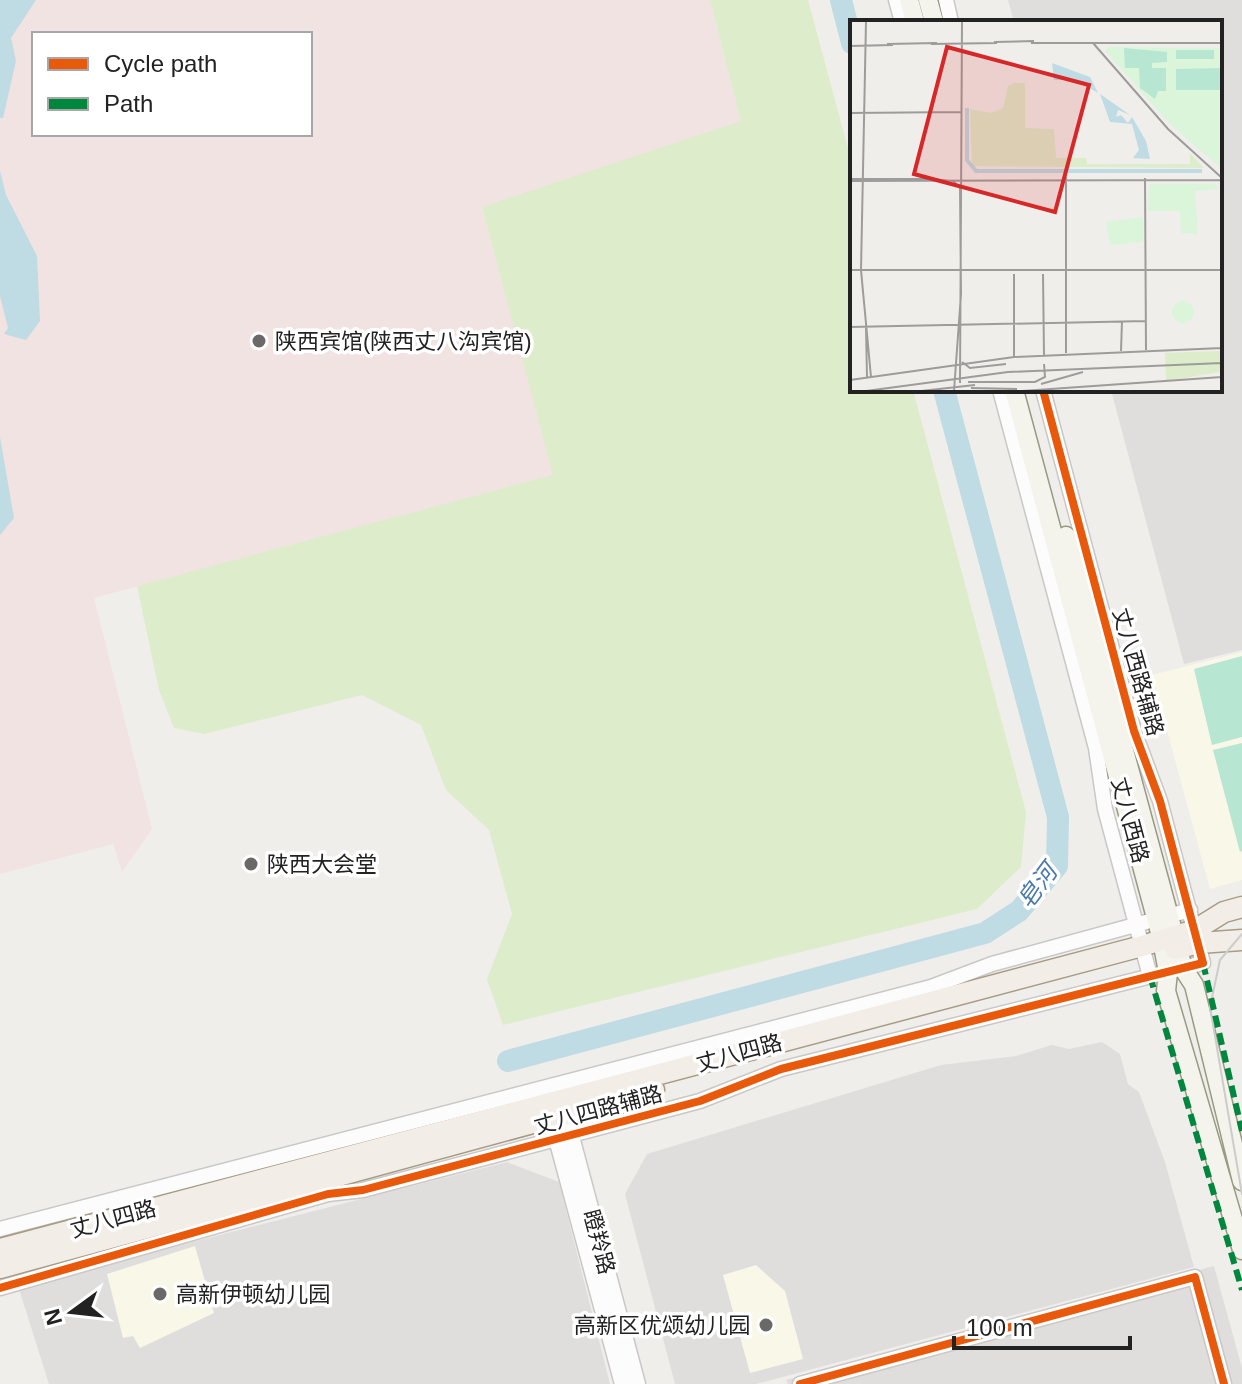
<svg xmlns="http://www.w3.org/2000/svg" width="1242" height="1384" viewBox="0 0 1242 1384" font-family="Arial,'Noto Sans SC',sans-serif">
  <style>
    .residential { fill: #dfdedc }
    .commercial { fill: #f1e3e1; fill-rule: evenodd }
    .education { fill: #f8f7e8 }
    .grass { fill: #ddeccb }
    .pitch { fill: #b7e6d2 }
    .water { fill: #bfdbe3 }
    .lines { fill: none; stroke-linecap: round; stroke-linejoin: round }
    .river { stroke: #bfdbe3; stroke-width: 22 }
    .minor-casing { stroke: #c9c8c7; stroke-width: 17 }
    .tertiary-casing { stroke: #c9c8c7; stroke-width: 19 }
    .secondary-casing { stroke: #999a82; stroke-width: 21 }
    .primary-casing { stroke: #a79c86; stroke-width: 23 }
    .minor { stroke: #fdfcfc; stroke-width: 14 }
    .tertiary { stroke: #fdfcfc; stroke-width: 16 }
    .secondary { stroke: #f4f4ed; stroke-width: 18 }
    .primary { stroke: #f3ede7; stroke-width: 20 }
    .tram { stroke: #ccc; stroke-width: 2 }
    .quiet { stroke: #00873e; stroke-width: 6; stroke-dasharray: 12 6; stroke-linecap: butt }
    .cycleway-casing { stroke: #fff; stroke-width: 13 }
    .cycleway { stroke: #e8590c; stroke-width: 8 }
    .poi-dot { fill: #6a6968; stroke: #fff; stroke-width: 3 }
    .labels { text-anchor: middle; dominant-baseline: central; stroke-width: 7; stroke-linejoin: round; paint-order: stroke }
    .poi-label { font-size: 22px; fill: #222; stroke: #fff; text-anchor: start }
    .street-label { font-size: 22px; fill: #222; stroke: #fff }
    .water-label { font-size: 24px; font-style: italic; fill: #4a7aab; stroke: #fff }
    .inset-river { fill: none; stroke: #bfdbe3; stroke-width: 4 }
    .inset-road { fill: none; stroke: #9e9c9b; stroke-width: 2 }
    .view { fill: #d62828; fill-opacity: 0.15; stroke: #d62828; stroke-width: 4 }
    .inset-edge { fill: none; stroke: #222; stroke-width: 4 }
  </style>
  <rect width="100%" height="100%" fill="#f0eeeb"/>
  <!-- residential -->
  <path class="residential" d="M1008 0H1242V650L1184 664 1111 390H1220V22H1014Z
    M1102 1042 1120 1054 1128 1084 1139 1092 1165 1162 1194 1267 756 1384H675L625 1194 647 1154 941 1065 1016 1056 1052 1045 1069 1049Z
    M507 1162 559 1182 610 1384H49L18 1286Z
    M1214 1266 1242 1368V1384H788L786 1380Z"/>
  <!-- commercial -->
  <path class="commercial" d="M0 0H710L741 121 482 208 554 475 94 598 152 829 122 872 113 844 0 874ZM34 34H310V134H34Z"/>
  <!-- education -->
  <path class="education" d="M1242 652V880L1210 889 1152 675Z
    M195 1246 214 1313 140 1348 133 1336 123 1338 107 1274Z
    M756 1265 785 1291 803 1359 750 1373 723 1275Z"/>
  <!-- grass -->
  <path class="grass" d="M710 0H808L852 163V390H913L1026 812 1021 867 977 909 503 1025 487 979 512 914 489 830 446 790 421 725 362 695 204 734 174 728 159 690 137 586 553 475 482 207 741 121Z"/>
  <!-- pitch -->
  <path class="pitch" d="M1242 656V737L1212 745 1194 669Z
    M1242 743V851L1240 852 1213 750Z"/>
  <!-- water -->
  <path class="water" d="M0 0H36L11 38 16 61 3 118H0Z
    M0 171 6 195 37 256 40 321 26 340 4 334 8 328 0 296Z
    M0 437 14 518 0 535Z"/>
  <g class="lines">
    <!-- river -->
    <path class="river" d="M841 0 852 43
      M508 1061 985 933 1019 911 1057 866 1058 817 944 390"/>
    <defs>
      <path id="minor" d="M896 0 902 22
        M946 0 951 22
        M1000 390 1096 748 1105 809 1150 976
        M0 1229 931 987 992 964 1190 910
        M0 1288 328 1194 363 1190 700 1101 781 1069 1203 963 1160 801 1134 731 1043 390
        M800 1384 1195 1277 1224 1384"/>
      <path id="tertiary" d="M562 1103 637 1384
        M549 1109 623 1384"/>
      <path id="secondary" d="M909 0 915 22
        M928 0 934 22
        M1014 390 1162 940 1168 972 1166 991 1242 1250
        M1066 536 1183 968 1194 985 1242 1181"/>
      <path id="primary" d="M1175 949 1199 943 1242 940
        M0 1249 1142 946 1195 930 1224 912 1242 907
        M0 1268 654 1090"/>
    </defs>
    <!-- minor casing -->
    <use href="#minor" class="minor-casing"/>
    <!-- tertiary casing -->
    <use href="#tertiary" class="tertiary-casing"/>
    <!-- secondary casing -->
    <use href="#secondary" class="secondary-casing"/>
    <!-- primary casing -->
    <use href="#primary" class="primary-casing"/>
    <!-- minor -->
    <use href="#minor" class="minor"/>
    <!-- tertiary -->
    <use href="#tertiary" class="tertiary"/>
    <!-- secondary -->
    <use href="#secondary" class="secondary"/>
    <!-- primary -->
    <use href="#primary" class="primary"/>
    <!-- tram -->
    <path class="tram" d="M1242 934 1220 960 1210 1007 1242 1194"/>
    <!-- quiet -->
    <path class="quiet" d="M1203 963 1242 1131
      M1150 976 1242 1290"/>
    <defs>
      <path id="cycleway" d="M0 1288 328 1194 363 1190 700 1101 781 1069 1203 963 1160 801 1134 731 1043 390
        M800 1384 1195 1277 1224 1384"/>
    </defs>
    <!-- cycleway casing -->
    <use href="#cycleway" class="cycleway-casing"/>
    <!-- cycleway -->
    <use href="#cycleway" class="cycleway"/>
  </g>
  <!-- markers -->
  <g class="poi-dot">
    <circle cx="259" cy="341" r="8"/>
    <circle cx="251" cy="864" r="8"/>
    <circle cx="160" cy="1294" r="8"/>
    <circle cx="766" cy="1325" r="8"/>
  </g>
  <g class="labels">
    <!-- poi labels -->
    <g class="poi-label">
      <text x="275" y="341">陕西宾馆(陕西丈八沟宾馆)</text>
      <text x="267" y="864">陕西大会堂</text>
      <text x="176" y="1294">高新伊顿幼儿园</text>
      <text x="750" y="1325" text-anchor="end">高新区优颂幼儿园</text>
    </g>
    <!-- street labels -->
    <g class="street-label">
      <text transform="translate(1138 672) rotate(74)">丈八西路辅路</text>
      <text transform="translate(1130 820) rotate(75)">丈八西路</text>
      <text transform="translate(739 1053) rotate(-15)">丈八四路</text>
      <text transform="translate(598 1110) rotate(-15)">丈八四路辅路</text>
      <text transform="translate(113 1219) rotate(-15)">丈八四路</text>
      <text transform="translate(599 1242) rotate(75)">瞪羚路</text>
    </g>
    <!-- water labels -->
    <g class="water-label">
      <text transform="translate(1037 886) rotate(-53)">皂河</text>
    </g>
  </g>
  <!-- overview -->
  <g transform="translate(850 20)">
    <rect width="372" height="372" fill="#f0eeeb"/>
    <path d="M164 63H175V108L204 109 206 138H236L237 144H340V133L354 148 122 146 120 89 141 93 153 88 158 66ZM370 331V352L316 361 315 333Z" fill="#ddeccb"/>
    <path d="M257 27 372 28V149L320 104 255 31ZM299 164H366L369 169 345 171 348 214 331 213 330 191H298ZM293 197V222L260 225 256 202ZM322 292a11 11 0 1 1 22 0a11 11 0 1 1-22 0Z" fill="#daf5da"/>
    <path d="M274 28 317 32V42L302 43V48H316V71H308L305 79 290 68 289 48H275ZM326 30H364V39H326ZM372 48V70H326V49Z" fill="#b7e6d2"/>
    <path d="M202 43 240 57 248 73 226 60H204ZM250 74 280 95 268 90 266 97 271 95 278 103 282 97 296 121 300 139 283 138 289 130 282 104 260 102Z" fill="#bfdbe3"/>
    <path class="inset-river" d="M117 88V140L126 151H352"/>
    <path class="inset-road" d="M16 1 11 250 21 357M144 22 184 21M181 23H372M243 23 318 109 372 158M37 24 87 23M81 24 147 23M0 26 43 25M0 93 111 92M216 157V333M372 157V183M295 158 296 330M0 159H78L103 161 110 168 111 274 104 371M0 161 372 160M0 250H372M164 254V337M193 254 194 335M16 306 17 358M0 307 296 301M271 331 272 301M112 342 120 348 156 344M372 357V326M0 360 164 337 372 328M118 362H185L195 357 194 344M110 363 112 1M191 364 233 352M121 368 167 369M16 371 158 352 372 343M71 371 125 365M172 371 372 357"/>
    <path class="view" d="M97 27 239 65 205 192 64 154Z"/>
    <rect width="372" height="372" class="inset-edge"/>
  </g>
  <!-- legend -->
  <rect x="32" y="32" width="280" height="104" fill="#ffffff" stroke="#a7a7a7" stroke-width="2"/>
  <rect x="48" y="58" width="40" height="12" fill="#e8590c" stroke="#a7a7a7" stroke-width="2"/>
  <text x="104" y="72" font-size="24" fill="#222222">Cycle path</text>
  <rect x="48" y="98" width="40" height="12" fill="#00873e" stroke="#a7a7a7" stroke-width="2"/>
  <text x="104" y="112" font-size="24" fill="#222222">Path</text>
  <!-- north arrow -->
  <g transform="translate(72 1312) rotate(255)" stroke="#ffffff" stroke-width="6" paint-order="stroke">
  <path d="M0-6L14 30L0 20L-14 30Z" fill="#222222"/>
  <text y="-12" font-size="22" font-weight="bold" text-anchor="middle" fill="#222222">N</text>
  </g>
  <!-- scale -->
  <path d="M954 1336v12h176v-12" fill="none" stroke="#222222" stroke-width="4"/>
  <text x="966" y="1336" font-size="24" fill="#222222" stroke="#ffffff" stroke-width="6" paint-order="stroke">100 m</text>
</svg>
